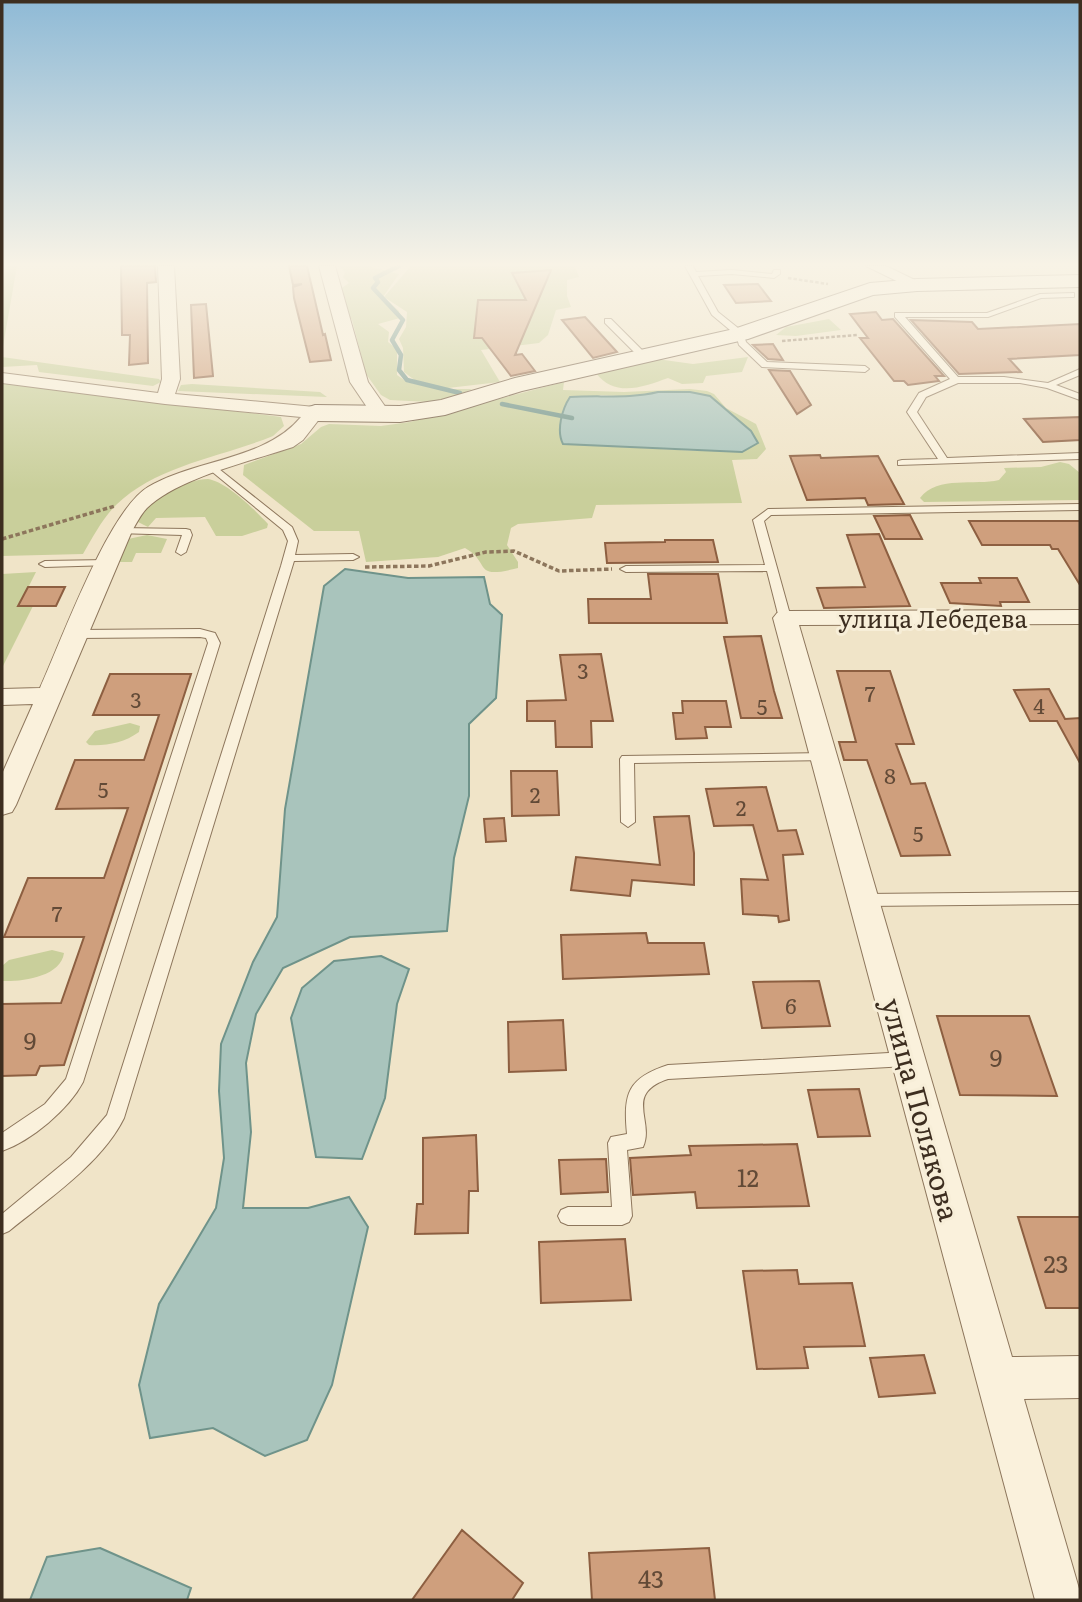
<svg xmlns="http://www.w3.org/2000/svg" width="1082" height="1602" viewBox="0 0 1082 1602" font-family="Literata,serif">
  <style>
    .green { fill: #c9cf9b; fill-rule: evenodd }
    .water { fill: #a9c4bc; stroke: #6f938a; stroke-width: 2 }
    .lines { fill: none; stroke-linecap: round; stroke-linejoin: round }
    .stream { stroke: #6f938a; stroke-width: 4.5 }
    .building { fill: #cf9f7d; stroke: #8d5f41; stroke-width: 2 }
    .lane-casing { stroke: #8d765c; stroke-width: 2 }
    .street-casing { stroke: #8d765c; stroke-width: 2 }
    .secondary-casing { stroke: #6f573f; stroke-width: 2 }
    .path-far1 { stroke: #8d765c; stroke-width: 2.5; stroke-dasharray: 3.5 2; stroke-linecap: butt }
    .path { stroke: #8d765c; stroke-width: 3.5; stroke-dasharray: 4.5 2.5; stroke-linecap: butt }
    .lane { fill: #faf1dc; fill-rule: evenodd }
    .street { fill: #faf1dc; fill-rule: evenodd }
    .secondary { fill: #faf1dc; fill-rule: evenodd }
    .labels { text-anchor: middle; dominant-baseline: central; stroke-width: 6; stroke-linejoin: round; paint-order: stroke }
    .number-label { font-size: 21px; fill: #624a37 }
    .street-label { font-size: 24px; fill: #3d2e20; stroke: #f7eed8 }
    .near-number-label { font-size: 24px; fill: #624a37 }
    .near-street-label { font-size: 28px; fill: #3d2e20; stroke: #f7eed8 }
  </style>
  <rect width="100%" height="100%" fill="#f0e4c8"/>
  <!-- green -->
  <path class="green" d="M6 266H17L2 352V288Z
    M339 266H367L399 274 383 297 399 311 400 318 378 324 389 332 388 342 397 349V375L407 382 421 385 404 372 403 348 399 339 406 327 407 312 384 297 411 266H575L579 277 567 280V296L571 307 556 310 548 335 539 343 481 350 500 382 439 389H472L458 396 429 402 390 400 381 395 366 374 352 320 345 312 339 290 349 283 343 277 345 272Z
    M829 319 841 330 796 336 776 335 786 327Z
    M2 357 159 379 161 382 153 386 39 372 37 365 2 367Z
    M748 357 742 372 706 376 703 383 682 384 668 378C643 387 615 398 596 373L657 359 693 364Z
    M2 382 281 417 284 426 273 436C222 457 157 465 116 505 102 519 93 537 83 554L2 556Z
    M564 382 563 390 624 392 690 389 707 391 714 394 726 408 756 424 766 449 757 459 732 460 742 503 596 505 592 518 518 524 511 528 507 545 518 562V568C471 580 492 563 465 548L438 557 366 562 359 531H314L243 475 244 465 301 444 321 427 329 424 381 426 410 422ZM658 392C693 392 701 388 728 414L699 451 563 444 600 395 637 397Z
    M192 384 320 392 327 397 178 391 181 385Z
    M1060 462 1069 464 1080 473V500L924 502 920 498C938 475 975 486 999 480L1006 472 1004 468 1041 467Z
    M208 479C227 482 255 510 268 524L267 528 242 536H216L205 517 156 518 148 527 136 521C147 498 183 480 208 479Z
    M147 535 167 539 161 553H136L132 562H118L128 539Z
    M36 572 19 606H33L2 668V574Z
    M130 723 140 726 139 732C124 743 106 746 89 745L86 742 95 731Z
    M52 950 64 953C61 977 21 982 2 981V966L9 960Z"/>
  <!-- water -->
  <path class="water" d="M658 392H690L710 396 751 431 758 443 742 452 563 444C556 431 562 409 570 397 600 395 629 399 658 392Z
    M345 569 408 578 484 577 490 604 502 615 496 698 469 724V796L454 858 447 931 350 937 283 968 256 1014 246 1063 251 1132 243 1208H308L349 1197 368 1227 332 1385 307 1440 265 1456 213 1428 150 1438 139 1385 159 1304 216 1208 224 1158 219 1091 221 1044 253 962 277 917 285 809 324 586Z
    M381 956 409 969 397 1004 385 1098 362 1159 316 1157 291 1018 302 988 334 961Z
    M100 1548 191 1588 187 1600H30L47 1557Z"/>
  <g class="lines">
    <!-- stream -->
    <path class="stream" d="M399 266 375 278 378 282 373 288 403 320 392 340 401 355 399 370 407 380 460 393
      M502 404 572 418"/>
  </g>
  <!-- building -->
  <path class="building" d="M121 266H155L156 282 147 283 148 363 129 365 130 335H122Z
    M289 266H307L323 335 325 334 331 360 310 362 294 298 293 287 302 284 293 285Z
    M551 270 515 355 522 354 535 371 511 376 482 338H474L478 300H526L512 273Z
    M758 284 771 301 736 303 724 285Z
    M206 304 213 376 194 378 191 305Z
    M876 312 882 320 893 319 944 376H935L939 381 908 385 904 381H894L860 338H868L850 314Z
    M585 317 617 352 593 358 562 320Z
    M911 320 972 322 978 329 1080 324V355L1009 359 1021 372 959 374Z
    M773 344 783 360 768 359 753 345Z
    M769 370 790 371 811 405 797 414Z
    M1080 417V440L1043 442 1024 419Z
    M820 455 821 458 878 456 904 504 868 505 865 498 807 500 790 456Z
    M910 515 922 539H885L874 516Z
    M969 521H1080V585L1058 549H1052L1050 545H982Z
    M879 534 910 606 824 608 817 588 865 587 847 535Z
    M665 540H713L718 562 607 563 605 543 665 542Z
    M648 574H718L727 623H589L588 599H651Z
    M979 578H1017L1029 602H1000L1001 606 950 603 941 583H981Z
    M28 587H65L56 606H18Z
    M761 636 774 691 782 718H741L724 637Z
    M601 654 613 721H591L592 747H556L555 721H527V701L566 700 560 655Z
    M837 671H890L914 744H896L911 784 925 783 950 855 901 856 867 760H844L839 742H856Z
    M110 674H191L64 1065 40 1066 36 1075 2 1076V1004L61 1003 84 937H4L28 878H104L128 808 56 809 75 760H144L159 715H93Z
    M1049 689 1065 719 1080 718V763L1057 721H1030L1014 690Z
    M682 701H726L731 727H705L707 738 676 739 673 713H683Z
    M511 771H557L559 815 512 816Z
    M766 787 778 831 796 830 803 854 783 855 789 920 779 922 778 916 743 914 741 879 768 880 753 825 714 826 706 789Z
    M689 816 694 853V885L632 880 630 896 571 890 576 857 660 865 654 817Z
    M504 818 506 841 486 842 484 819Z
    M646 933 648 943H704L709 974 563 979 561 935Z
    M819 981 830 1026 762 1028 753 982Z
    M937 1016H1029L1057 1096 960 1095Z
    M563 1020 566 1070 509 1072 508 1022Z
    M859 1089 870 1136 818 1137 808 1090Z
    M476 1135 478 1191H469L468 1233 415 1234 417 1204H423V1138Z
    M797 1144 809 1206 697 1208 695 1192 633 1195 630 1158 691 1155 689 1146Z
    M606 1159 608 1192 561 1194 559 1160Z
    M1018 1217H1080V1308H1046Z
    M625 1239 631 1300 541 1303 539 1242Z
    M797 1270 799 1284 852 1283 865 1346 804 1347 808 1368 757 1369 743 1271Z
    M924 1355 935 1393 879 1397 870 1358Z
    M462 1530 523 1583 512 1600H412Z
    M709 1548 715 1600H592L589 1553Z"/>
  <g class="lines">
    <defs>
      <path id="lane" d="M685 266H693L696 272 732 270 772 274 774 270H780V274L774 278 732 274 698 276 718 312 743 332 746 342 767 362 865 366 869 369 865 372 762 367 739 345 736 335 712 315Z
        M1074 293V297H1071L1041 298 988 317H905L958 377H1004L1048 383 1080 369V375L1056 385 1080 394V400L1047 388 1020 383H958L926 397 917 412 947 458 1080 453V459L898 465V461L902 460 938 459 907 412 919 393 950 379 895 317V313H987L1040 294Z
        M605 319H611L646 354V358H640L605 323Z
        M214 465 292 527 298 541 295 555 353 554 359 557 353 560 294 561 124 1118C102 1163 47 1200 9 1231L2 1234V1214L71 1157 107 1115 281 566 288 541 283 530 210 470V466Z
        M1080 504V510L771 515 764 521 791 618 785 622 779 618 767 571 626 572 620 569 626 566 765 565 753 520 768 509Z
        M121 528 186 529 190 530 192 535 186 552 181 555 176 552 182 535 117 533 116 531Z
        M107 560 113 563 111 565 45 567 39 564 45 561Z
        M200 629 215 633 220 643 83 1082C69 1109 31 1141 2 1151V1133L45 1104 66 1079 208 643 206 638 200 637 77 638 71 634 77 630Z
        M825 753 832 757 830 760 634 763 635 822 628 827 621 822 620 759 622 756Z
        M1080 892V904L865 906 860 904 857 900 860 896 865 894Z
        M907 1052 913 1054 916 1059 913 1064 907 1066 668 1079C623 1094 655 1121 643 1147L627 1150 632 1216 629 1222 622 1225H568L561 1222 558 1216 561 1210 568 1207H612L608 1143 611 1137 627 1134C623 1093 628 1078 668 1065Z"/>
      <path id="street" d="M158 266H174L180 379 175 394 315 407 324 413 303 440 293 447C251 461 178 478 147 508 141 514 136 524 132 531L16 805 12 812 2 815V774L33 704 2 705V689L40 688C61 642 108 511 148 487 195 459 266 460 301 417L165 404 2 383V373L158 393 162 379Z
        M319 266H335L368 382 391 415 389 419H375L350 382Z
        M866 266H886L925 285 923 288H911Z
        M1080 610V624L799 625 1012 1357 1080 1356V1398L1024 1399 1080 1592V1600H1035L773 618 777 613 785 611Z"/>
      <path id="secondary" d="M1080 275V287L917 291 873 295 748 339 522 391 445 415 400 422 315 421 306 418 302 413 306 408 315 405 400 406 441 400 515 378 734 329 870 283 917 279Z"/>
    </defs>
    <!-- lane casing -->
    <use href="#lane" class="lane-casing"/>
    <!-- street casing -->
    <use href="#street" class="street-casing"/>
    <!-- secondary casing -->
    <use href="#secondary" class="secondary-casing"/>
    <!-- path-far1 -->
    <path class="path-far1" d="M788 278 828 284
      M782 341 857 335"/>
    <!-- path -->
    <path class="path" d="M2 539 115 506
      M365 567 429 566 486 552 514 551 559 571 612 569"/>
    <!-- lane -->
    <use href="#lane" class="lane"/>
    <!-- street -->
    <use href="#street" class="street"/>
    <!-- secondary -->
    <use href="#secondary" class="secondary"/>
  </g>
  <!-- sky -->
  <linearGradient id="sky" x2="0" y2="1"><stop stop-color="#8fbad6"/><stop offset="0.54" stop-color="#f8f3e6"/><stop offset="1" stop-color="#f8f3e6" stop-opacity="0"/></linearGradient>
  <rect width="1082" height="490" fill="url(#sky)"/>
  <g class="labels">
    <!-- number labels -->
    <g class="number-label">
      <text x="583" y="669">3</text>
      <text x="870" y="692">7</text>
      <text x="136" y="698">3</text>
      <text x="1039" y="704">4</text>
      <text x="762" y="705">5</text>
      <text x="890" y="774">8</text>
      <text x="103" y="788">5</text>
      <text x="535" y="793">2</text>
      <text x="741" y="806">2</text>
      <text x="918" y="832">5</text>
      <text x="57" y="912">7</text>
      <text x="791" y="1004">6</text>
    </g>
    <!-- street labels -->
    <g class="street-label">
      <text x="933" y="617">улица Лебедева</text>
    </g>
    <!-- near-number labels -->
    <g class="near-number-label">
      <text x="30" y="1039">9</text>
      <text x="996" y="1056">9</text>
      <text x="748" y="1176">12</text>
      <text x="1056" y="1262">23</text>
      <text x="651" y="1577">43</text>
    </g>
    <!-- near-street labels -->
    <g class="near-street-label">
      <text transform="translate(922 1109) rotate(75)">улица Полякова</text>
    </g>
  </g>
  <!-- border -->
  <rect width="1082" height="1602" fill="none" stroke="#3d2e20" stroke-width="7"/>
</svg>
